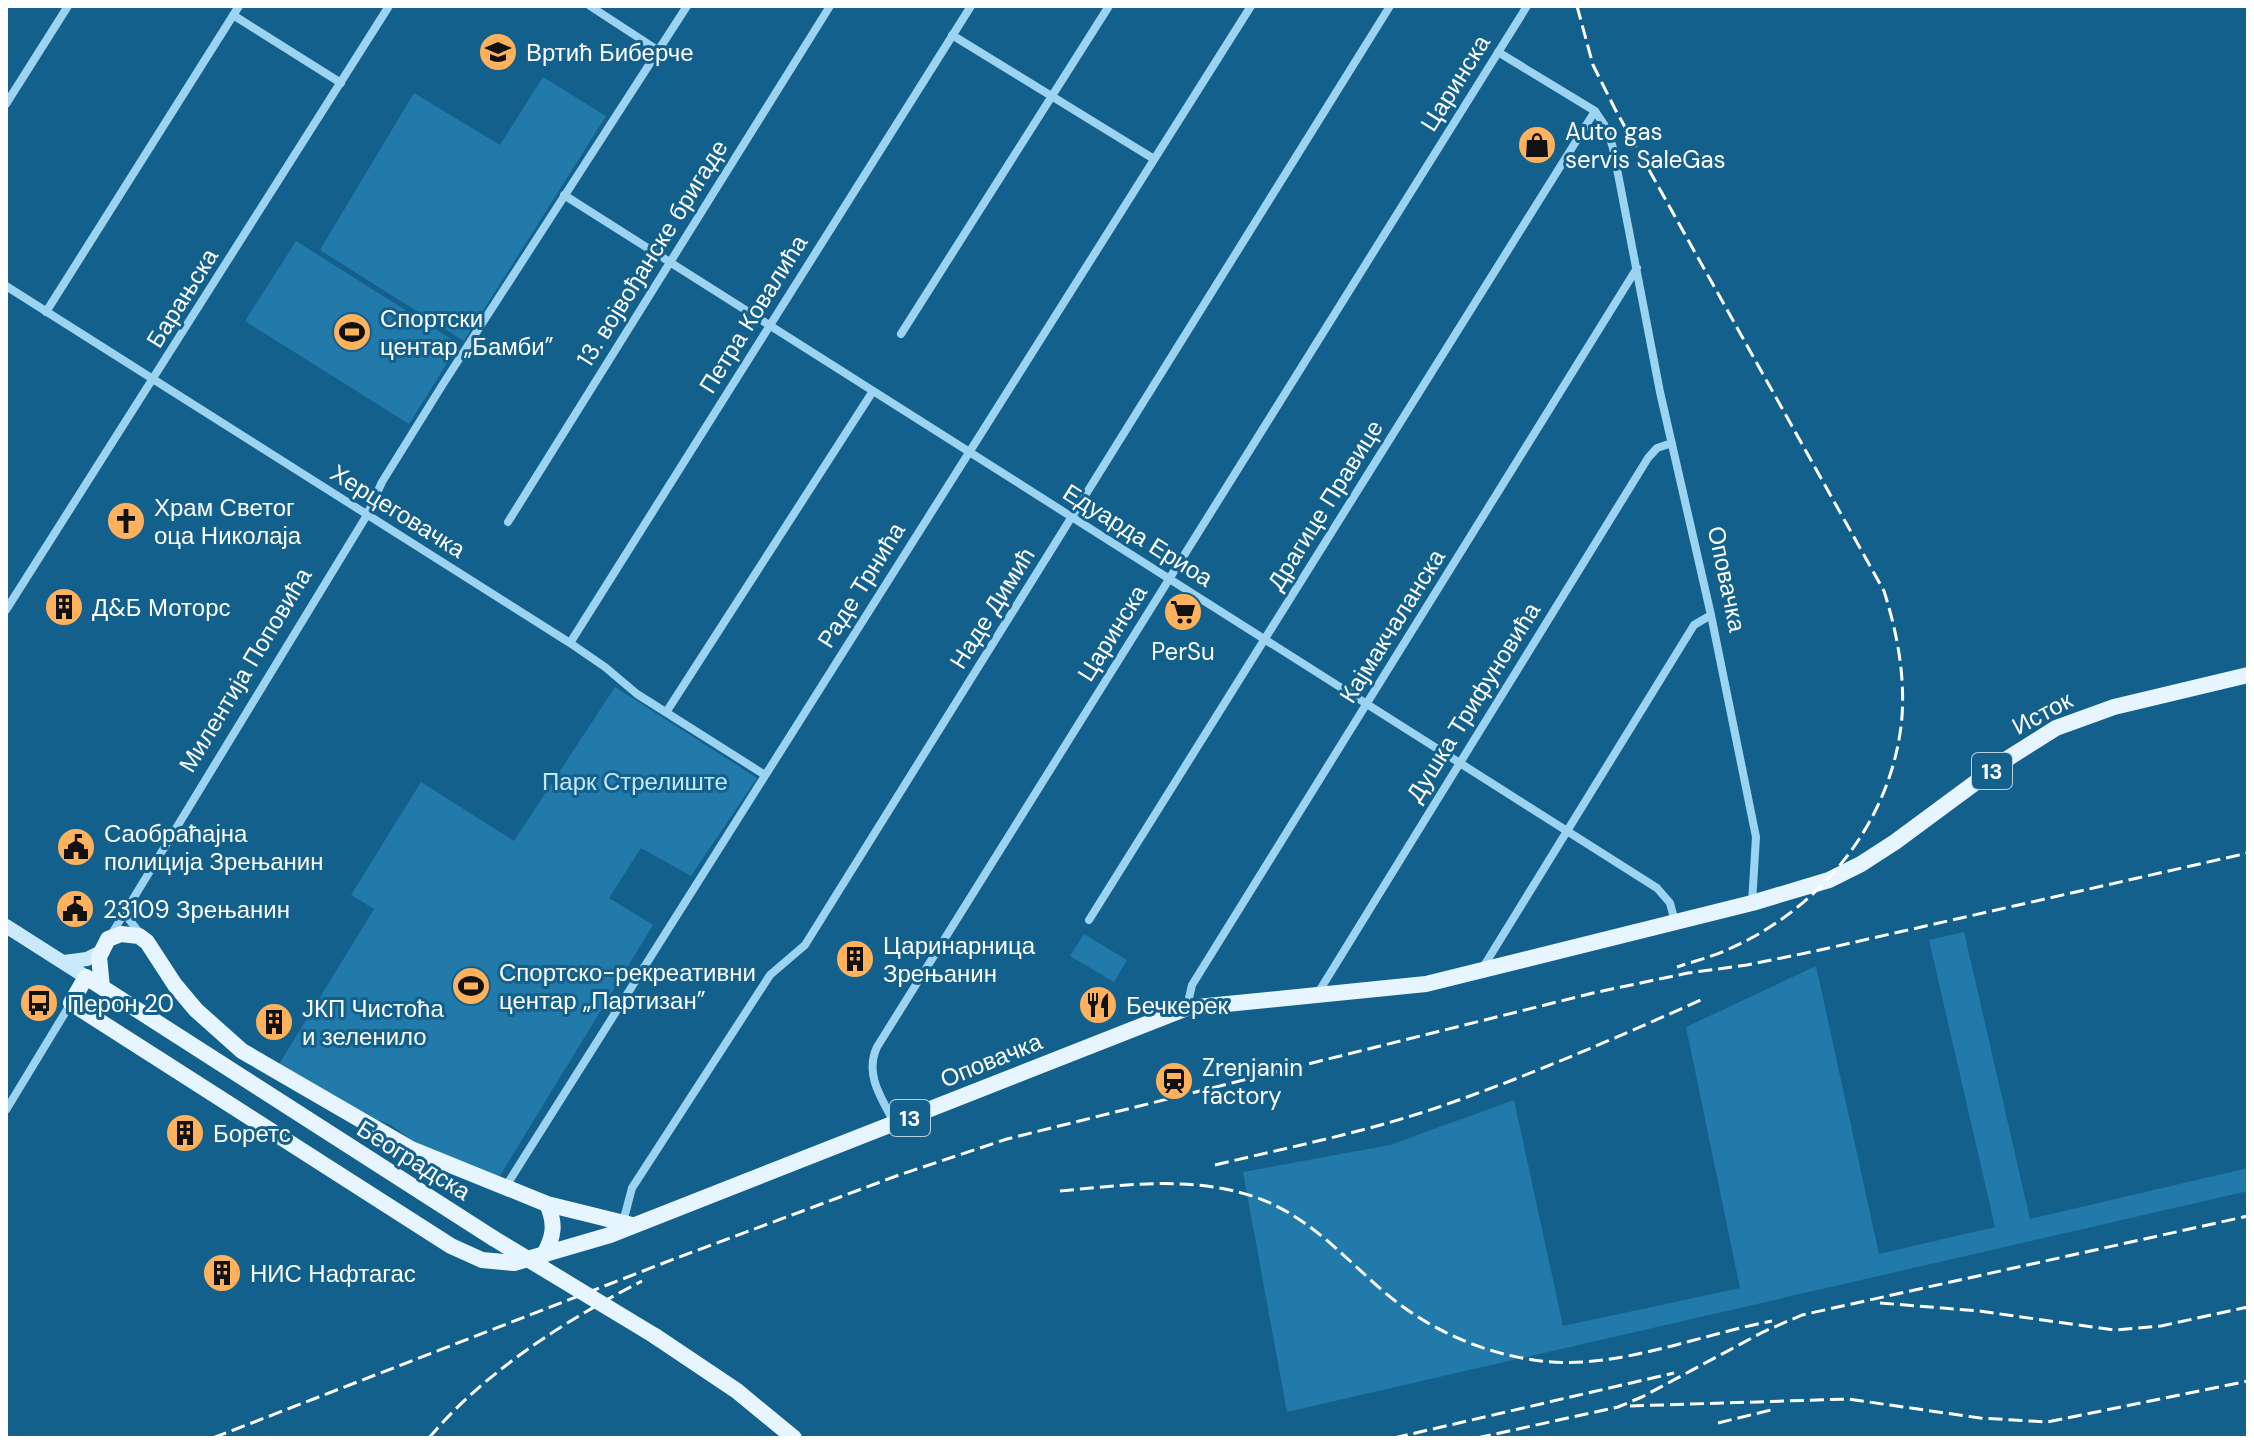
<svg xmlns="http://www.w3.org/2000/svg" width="2254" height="1444" viewBox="0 0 2254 1444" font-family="'DM Sans',sans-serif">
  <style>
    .green { fill: #227aaa }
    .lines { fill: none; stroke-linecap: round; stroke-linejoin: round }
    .street { stroke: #9cd3f1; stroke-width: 8 }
    .secondary { stroke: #cae9fc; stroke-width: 14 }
    .primary { stroke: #e6f5ff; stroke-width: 16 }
    .rail { stroke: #fff; stroke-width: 3; stroke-dasharray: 14 6; stroke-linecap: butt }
    .primary-bridge { stroke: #e6f5ff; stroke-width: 16 }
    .labels { text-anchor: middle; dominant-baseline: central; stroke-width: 6; stroke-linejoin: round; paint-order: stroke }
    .shield { fill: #13608d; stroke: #b8cfdd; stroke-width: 2 }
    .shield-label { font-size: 22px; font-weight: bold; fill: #fff }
    .poi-label { font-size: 24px; fill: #fff; stroke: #13608d; text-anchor: start }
    .street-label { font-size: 24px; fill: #fff; stroke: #13608d }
    .park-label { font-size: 24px; fill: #c3e8fc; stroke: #13608d }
  </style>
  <rect width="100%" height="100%" fill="#13608d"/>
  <!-- green -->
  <path class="green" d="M543 77 606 116 464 341 320 250 414 93 500 145Z
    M296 241 459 344 409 424 245 321Z
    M615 687 757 778 691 876 641 848 609 898 653 925 498 1179 413 1141 391 1125 361 1114 278 1066 374 909 351 895 421 782 514 841Z
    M1964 932 2030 1219 2248 1168V1191L1287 1412 1243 1172 1390 1145 1514 1100 1563 1326 1740 1288 1686 1027 1816 966 1879 1254 1995 1227 1929 940Z
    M1084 934 1127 960 1114 982 1070 956Z"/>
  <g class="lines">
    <!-- street -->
    <path class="street" d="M590 6 659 51
      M233 15 341 83
      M952 35 1154 159
      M1498 52 1595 111 1607 129 1613 148 1660 392 1711 615 1756 837 1752 903
      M6 104 68 6
      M564 195 1657 888 1670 903 1675 922
      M6 286 570 643 605 667 637 694 765 775
      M46 312 239 6
      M901 334 1109 6
      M508 522 830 6
      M6 610 389 6
      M570 643 971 6
      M667 711 873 391
      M125 914 141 935
      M1089 920 1595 111
      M111 935 367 515 382 482 443 384 687 6
      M1482 969 1694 625 1711 615
      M1318 993 1648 458 1657 448 1672 443
      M1187 1007 1192 985 1637 268
      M6 1110 71 1003
      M895 1124C882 1099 864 1075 877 1047L1527 6
      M506 1186 1251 6
      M623 1222 632 1188 770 975 805 945 1390 6"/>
    <!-- secondary -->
    <path class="secondary" d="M6 926 86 977
      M64 962 87 959 99 953"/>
    <!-- primary -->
    <path class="primary" d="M102 987 99 957 108 939 121 934 139 936 147 942 175 985 196 1010 242 1051 411 1149 547 1204 632 1225
      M493 1238 86 977 71 1003 451 1246 482 1260 514 1263 610 1235 1187 1008 1426 984 1752 903 1829 880 1861 864 1895 842 2010 757 2056 728 2114 707 2248 675
      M543 1256C554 1237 556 1224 547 1204
      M655 1336 737 1391 794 1438"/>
    <!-- rail -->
    <path class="rail" d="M1577 6 1593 65 1615 109 1884 591C1897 632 1905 674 1902 717 1893 820 1822 908 1729 949 1712 957 1694 961 1677 967
      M1215 1165C1290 1147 1366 1132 1439 1107 1529 1076 1616 1038 1703 999
      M1060 1191C1126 1185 1193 1175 1258 1198 1309 1217 1343 1256 1383 1291 1427 1329 1483 1354 1541 1361 1617 1370 1698 1335 1772 1321
      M1880 1303 1979 1311 2114 1330 2161 1326 2248 1307
      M1630 1406 1848 1399 1980 1418 2047 1422 2248 1381
      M1718 1423 1775 1409
      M213 1438 674 1259 899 1175 1007 1139 1593 993 1688 973 1747 965 1811 952 2248 853
      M429 1438C484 1372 566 1320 642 1281
      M1394 1438 1674 1373
      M1477 1438 1618 1407 1642 1397 1763 1332 1802 1315 2248 1216"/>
    <!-- primary-bridge -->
    <path class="primary-bridge" d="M493 1238 655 1336"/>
  </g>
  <!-- icons -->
  <defs>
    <symbol id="school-disc" viewBox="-11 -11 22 22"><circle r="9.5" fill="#ffb15c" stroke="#13608d"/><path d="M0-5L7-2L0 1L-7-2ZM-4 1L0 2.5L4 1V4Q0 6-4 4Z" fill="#111"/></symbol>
    <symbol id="shop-disc" viewBox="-11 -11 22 22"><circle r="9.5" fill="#ffb15c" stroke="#13608d"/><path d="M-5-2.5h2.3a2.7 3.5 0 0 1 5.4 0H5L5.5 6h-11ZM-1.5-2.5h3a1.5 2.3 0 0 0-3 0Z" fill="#111"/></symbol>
    <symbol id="stadium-disc" viewBox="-11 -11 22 22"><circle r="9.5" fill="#ffb15c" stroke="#13608d"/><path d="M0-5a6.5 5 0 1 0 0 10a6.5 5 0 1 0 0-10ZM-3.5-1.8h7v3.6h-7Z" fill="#111"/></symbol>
    <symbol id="church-disc" viewBox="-11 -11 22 22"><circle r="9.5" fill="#ffb15c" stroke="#13608d"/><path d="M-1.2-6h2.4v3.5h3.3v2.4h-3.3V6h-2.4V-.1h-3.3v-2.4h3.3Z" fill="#111"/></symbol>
    <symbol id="building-disc" viewBox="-11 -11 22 22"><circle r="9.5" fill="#ffb15c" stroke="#13608d"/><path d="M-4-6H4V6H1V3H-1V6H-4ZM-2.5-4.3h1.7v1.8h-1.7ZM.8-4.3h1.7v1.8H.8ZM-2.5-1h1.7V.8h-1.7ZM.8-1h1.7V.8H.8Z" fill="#111"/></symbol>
    <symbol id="supermarket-disc" viewBox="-11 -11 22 22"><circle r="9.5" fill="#ffb15c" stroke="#13608d"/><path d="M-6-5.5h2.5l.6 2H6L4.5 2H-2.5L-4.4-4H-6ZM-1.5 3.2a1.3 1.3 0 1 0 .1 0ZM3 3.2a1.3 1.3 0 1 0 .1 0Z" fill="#111"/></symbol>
    <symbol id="civic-disc" viewBox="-11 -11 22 22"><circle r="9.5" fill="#ffb15c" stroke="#13608d"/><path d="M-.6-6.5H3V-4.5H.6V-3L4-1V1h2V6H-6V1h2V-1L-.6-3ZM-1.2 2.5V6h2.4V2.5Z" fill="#111"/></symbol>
    <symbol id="bus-disc" viewBox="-11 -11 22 22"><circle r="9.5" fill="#ffb15c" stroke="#13608d"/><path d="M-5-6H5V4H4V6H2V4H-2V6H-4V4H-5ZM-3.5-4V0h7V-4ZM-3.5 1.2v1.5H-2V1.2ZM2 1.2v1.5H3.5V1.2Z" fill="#111"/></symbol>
    <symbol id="restaurant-disc" viewBox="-11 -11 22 22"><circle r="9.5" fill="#ffb15c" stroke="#13608d"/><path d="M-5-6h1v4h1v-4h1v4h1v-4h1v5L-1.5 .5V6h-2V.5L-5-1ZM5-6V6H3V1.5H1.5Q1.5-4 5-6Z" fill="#111"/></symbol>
    <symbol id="station-disc" viewBox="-11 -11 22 22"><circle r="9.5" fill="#ffb15c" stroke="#13608d"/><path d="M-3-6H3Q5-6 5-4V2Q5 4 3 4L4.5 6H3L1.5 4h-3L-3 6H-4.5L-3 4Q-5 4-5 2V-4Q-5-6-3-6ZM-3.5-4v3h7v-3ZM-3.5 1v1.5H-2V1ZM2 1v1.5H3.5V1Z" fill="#111"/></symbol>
  </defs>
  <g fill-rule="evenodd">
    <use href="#school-disc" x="476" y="30" width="44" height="44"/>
    <use href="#shop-disc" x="1515" y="123" width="44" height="44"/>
    <use href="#stadium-disc" x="330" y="310" width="44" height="44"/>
    <use href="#church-disc" x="104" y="499" width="44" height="44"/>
    <use href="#building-disc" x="42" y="585" width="44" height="44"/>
    <use href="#supermarket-disc" x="1161" y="590" width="44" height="44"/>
    <use href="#civic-disc" x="54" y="825" width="44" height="44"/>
    <use href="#civic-disc" x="53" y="887" width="44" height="44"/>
    <use href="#building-disc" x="833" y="937" width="44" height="44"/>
    <use href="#stadium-disc" x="449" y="964" width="44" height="44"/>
    <use href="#bus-disc" x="17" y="981" width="44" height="44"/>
    <use href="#restaurant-disc" x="1076" y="983" width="44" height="44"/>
    <use href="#building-disc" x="252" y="1000" width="44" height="44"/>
    <use href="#station-disc" x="1152" y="1059" width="44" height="44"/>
    <use href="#building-disc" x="163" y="1111" width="44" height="44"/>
    <use href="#building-disc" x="200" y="1251" width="44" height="44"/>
  </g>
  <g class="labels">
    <!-- shield labels -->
    <g class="shield">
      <rect x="1972" y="753" width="40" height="36" rx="6"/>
      <rect x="890" y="1100" width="40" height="36" rx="6"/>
    </g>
    <g class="shield-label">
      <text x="1992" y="771">13</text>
      <text x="910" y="1118">13</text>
    </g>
    <!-- poi labels -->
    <g class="poi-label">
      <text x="526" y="52">Вртић Биберче</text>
      <text x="1565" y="131">Auto gas<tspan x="1565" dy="28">servis SaleGas</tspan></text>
      <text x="380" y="318">Спортски<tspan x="380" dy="28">центар „Бамби”</tspan></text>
      <text x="154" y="507">Храм Светог<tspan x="154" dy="28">оца Николаја</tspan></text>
      <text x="92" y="607">Д&amp;Б Моторс</text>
      <text x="1183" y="651" text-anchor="middle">PerSu</text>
      <text x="104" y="833">Саобраћајна<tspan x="104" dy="28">полиција Зрењанин</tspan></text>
      <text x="103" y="909">23109 Зрењанин</text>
      <text x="883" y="945">Царинарница<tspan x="883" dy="28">Зрењанин</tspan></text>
      <text x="499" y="972">Спортско-рекреативни<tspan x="499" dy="28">центар „Партизан”</tspan></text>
      <text x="67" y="1003">Перон 20</text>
      <text x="1126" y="1005">Бечкерек</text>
      <text x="302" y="1008">ЈКП Чистоћа<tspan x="302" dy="28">и зеленило</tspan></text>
      <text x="1202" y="1067">Zrenjanin<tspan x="1202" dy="28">factory</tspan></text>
      <text x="213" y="1133">Боретс</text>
      <text x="250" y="1273">НИС Нафтагас</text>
    </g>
    <!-- street labels -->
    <g class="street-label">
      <text transform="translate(1455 83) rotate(-58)">Царинска</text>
      <text transform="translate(652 253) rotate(-58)">13. војвођанске бригаде</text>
      <text transform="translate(182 298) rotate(-58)">Барањска</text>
      <text transform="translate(753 314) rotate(-58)">Петра Ковалића</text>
      <text transform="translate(1325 505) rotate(-58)">Драгице Правице</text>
      <text transform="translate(398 511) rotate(32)">Херцеговачка</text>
      <text transform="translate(1138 535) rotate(32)">Едуарда Ериоа</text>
      <text transform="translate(1727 579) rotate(78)">Оповачка</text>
      <text transform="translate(861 585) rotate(-58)">Раде Трнића</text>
      <text transform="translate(992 608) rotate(-58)">Наде Димић</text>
      <text transform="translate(1392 626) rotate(-58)">Кајмакчаланска</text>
      <text transform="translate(1112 633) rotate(-58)">Царинска</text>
      <text transform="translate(245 670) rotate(-59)">Милентија Поповића</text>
      <text transform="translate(1473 702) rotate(-58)">Душка Трифуновића</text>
      <text transform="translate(2042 713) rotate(-28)">Исток</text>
      <text transform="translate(991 1060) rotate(-22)">Оповачка</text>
      <text transform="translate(414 1160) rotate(32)">Београдска</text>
    </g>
    <!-- park labels -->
    <g class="park-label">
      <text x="635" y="781">Парк Стрелиште</text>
    </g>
  </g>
  <!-- border -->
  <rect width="2254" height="1444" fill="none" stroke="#ffffff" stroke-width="16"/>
</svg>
